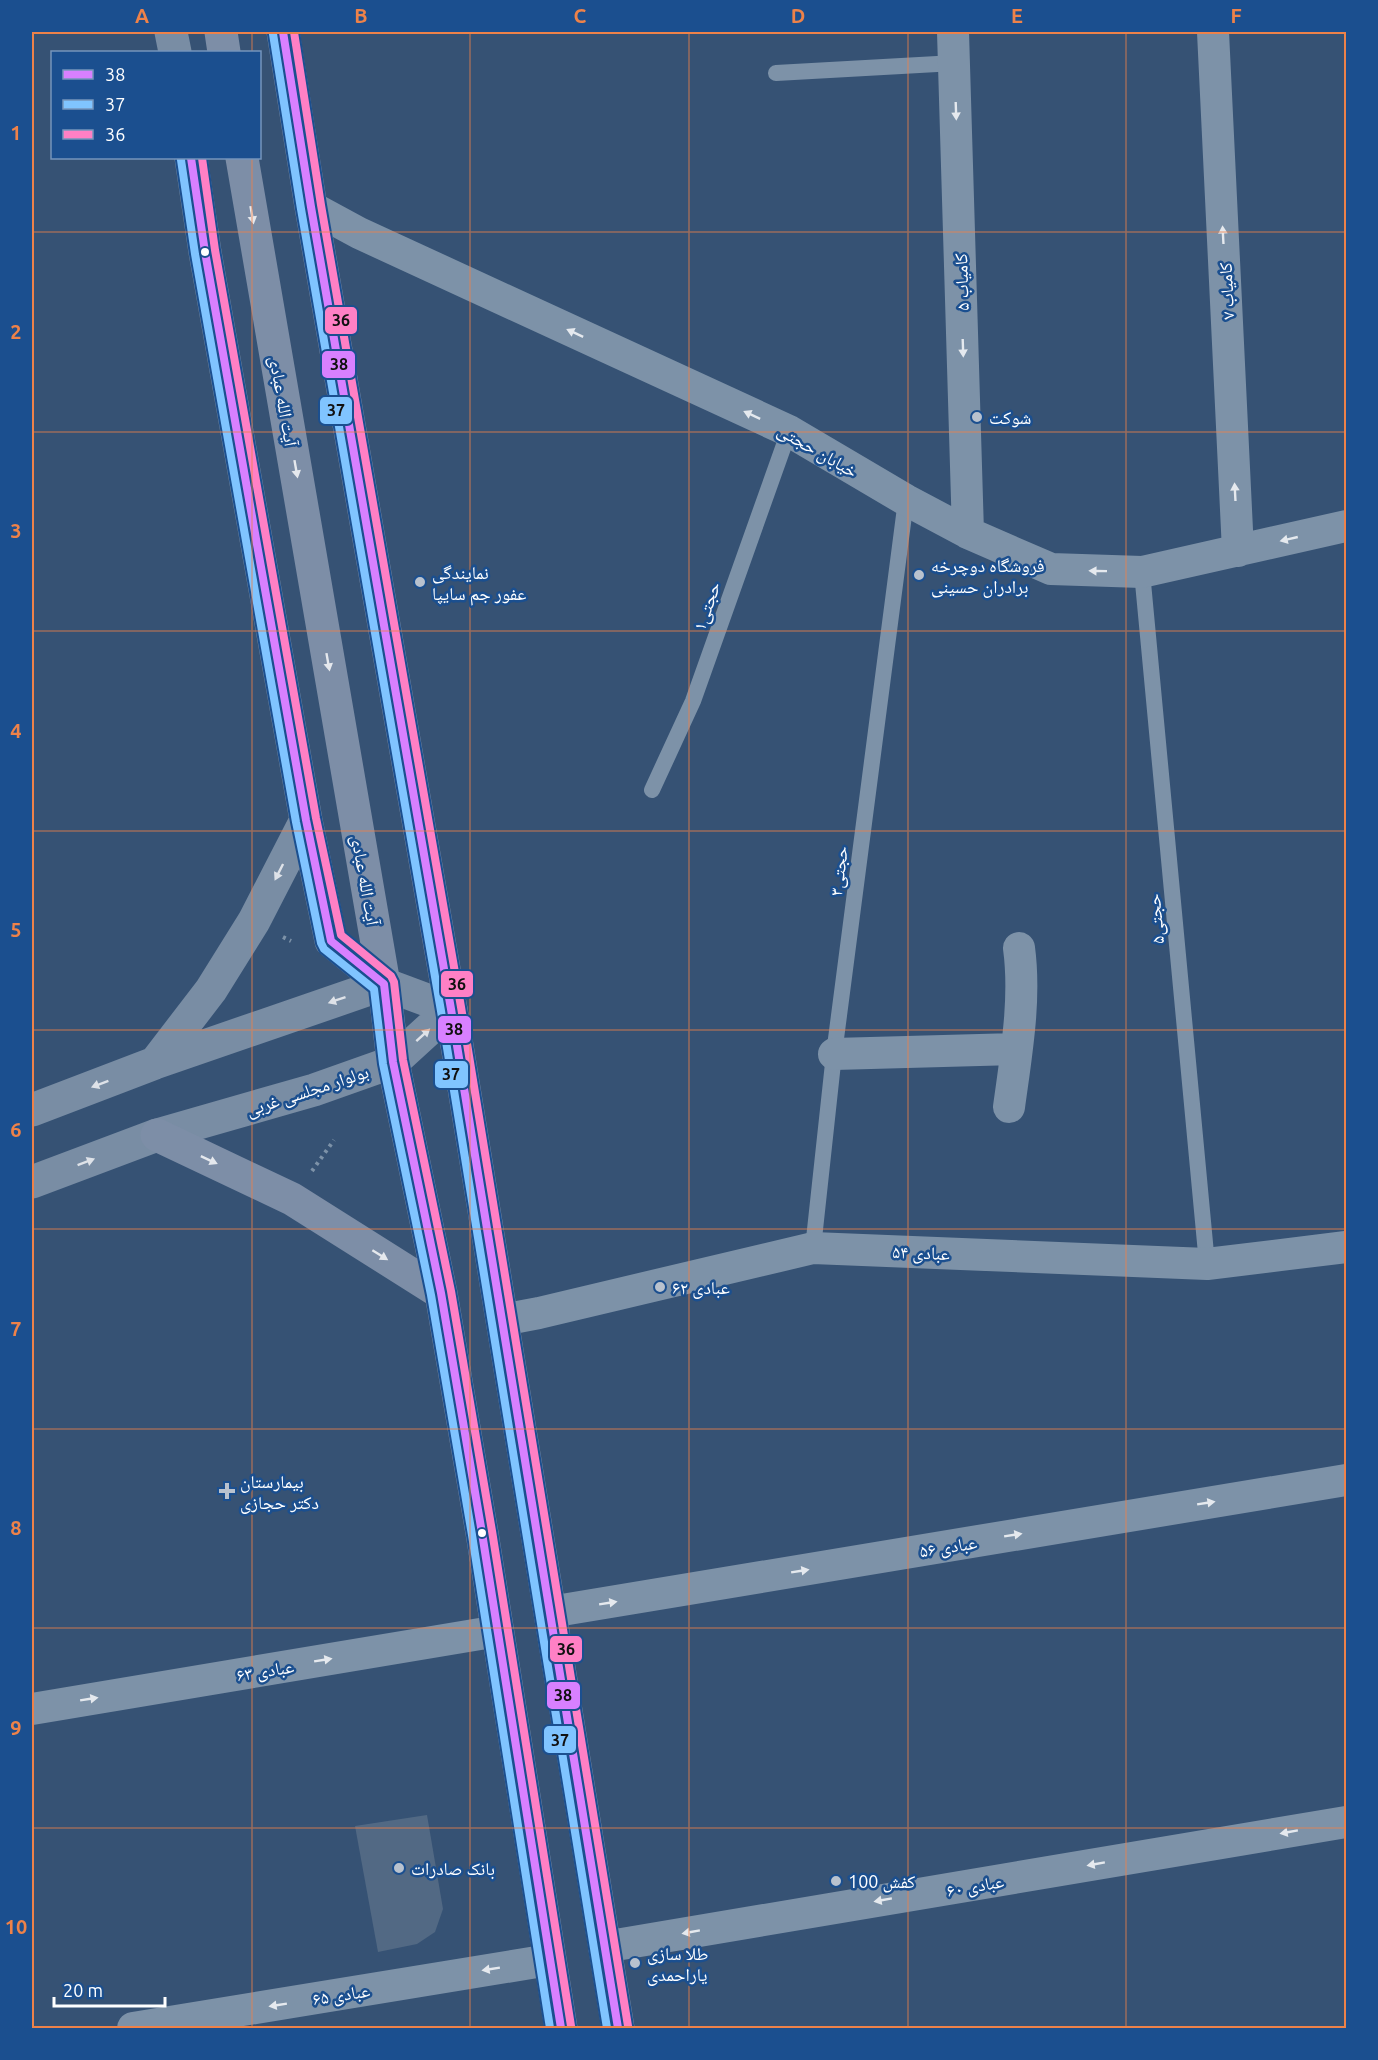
<svg xmlns="http://www.w3.org/2000/svg" width="1378" height="2060" viewBox="0 0 1378 2060" font-family="Ubuntu,'Noto Naskh Arabic',sans-serif">
  <style>
    .building { fill: #526984 }
    .lines { fill: none; stroke-linecap: round; stroke-linejoin: round }
    .path { stroke: #7d92a8; stroke-width: 4; stroke-dasharray: 3 4.5; stroke-linecap: butt }
    .lane { stroke: #7d92a8; stroke-width: 16 }
    .street { stroke: #7d92a8; stroke-width: 32 }
    .secondary { stroke: #798da4; stroke-width: 33 }
    .primary { stroke: #7d8ea7; stroke-width: 33 }
    .bus-1-casing { stroke: #1b4f8f; stroke-width: 12 }
    .bus-2-casing { stroke: #1b4f8f; stroke-width: 12 }
    .bus-3-casing { stroke: #1b4f8f; stroke-width: 12 }
    .bus-1 { stroke: #d880ff; stroke-width: 8 }
    .bus-2 { stroke: #80c4ff; stroke-width: 8 }
    .bus-3 { stroke: #ff80c5; stroke-width: 8 }
    .oneway { fill: #e5e9ee }
    .oneway2 { fill: #e5e8ed }
    .oneway3 { fill: #dee2e8 }
    .grid { fill: none; stroke: #ee8249; stroke-width: 1.5; stroke-opacity: 0.55 }
    .bus-dot { fill: #fff; stroke: #1b4f8f; stroke-width: 2 }
    .poi-dot { fill: #b9c2ce; stroke: #1b4f8f; stroke-width: 2 }
    .labels { text-anchor: middle; dominant-baseline: central; stroke-width: 5; stroke-linejoin: round; paint-order: stroke }
    .street-label { font-size: 18px; fill: #fff; stroke: #1b4f8f }
    .poi-label { font-size: 18px; fill: #fff; stroke: #1b4f8f; text-anchor: start }
    .line-badge { stroke: #1b4f8f; stroke-width: 2 }
    .pale-badge-label { font-size: 16px; text-anchor: middle; font-weight: bold; fill: #111 }
    .neatline { fill: none; stroke: #ee8249; stroke-width: 2 }
    .grid-label { font-size: 20px; text-anchor: middle; font-weight: bold; fill: #ee8249 }
  </style>
  <rect width="100%" height="100%" fill="#365274"/>
  <!-- building -->
  <path class="building" d="M427 1815 443 1909 435 1932 417 1944 378 1952 355 1826Z"/>
  <g class="lines">
    <!-- path -->
    <path class="path" d="M283 937 291 941
      M312 1171 334 1140"/>
    <!-- lane -->
    <path class="lane" d="M776 73 955 63
      M1142 572 1207 1264
      M652 790 693 701 789 431
      M813 1248 834 1054 906 500"/>
    <!-- street -->
    <path class="street" d="M953 32 968 533
      M1213 32 1238 551
      M311 207 359 233 789 431 906 500 968 533 1051 569 1142 572 1346 526
      M834 1054 1016 1049
      M1009 1107C1016 1055 1026 1000 1019 948
      M502 1320 539 1313 813 1248 1207 1264 1346 1247
      M550 1612 1346 1480
      M32 1709 498 1631
      M604 1947 1346 1822
      M133 2028 549 1960"/>
    <!-- secondary -->
    <path class="secondary" d="M171 32 175 52
      M191 158 205 252 306 820 331 941 384 984
      M155 1063 211 990 254 921 306 820
      M32 1110 155 1063 384 984 451 1009 393 1062 314 1090 157 1135 32 1182"/>
    <!-- primary -->
    <path class="primary" d="M221 32 224 52
      M283 32 311 207 451 1009 618 2028
      M242 158 384 984 393 1062 441 1293 482 1533 561 2028
      M157 1135 292 1199 441 1293"/>
    <defs>
      <path id="bus-1" d="M283 32 311 207 451 1009 618 2028
        M191 158 205 252 306 820 331 941 384 984 393 1062 441 1293 482 1533 561 2028"/>
      <path id="bus-2" d="M273 34 301 209 441 1011 607 2028
        M181 160 195 254 296 822 321 943 324 949 374 989 383 1064 431 1295 472 1535 550 2028"/>
      <path id="bus-3" d="M294 32 321 205 461 1007 628 2026
        M202 158 215 250 316 818 341 935 391 976 394 982 403 1060 451 1291 492 1531 571 2026"/>
    </defs>
    <!-- bus-1 casing -->
    <use href="#bus-1" class="bus-1-casing"/>
    <!-- bus-2 casing -->
    <use href="#bus-2" class="bus-2-casing"/>
    <!-- bus-3 casing -->
    <use href="#bus-3" class="bus-3-casing"/>
    <!-- bus-1 -->
    <use href="#bus-1" class="bus-1"/>
    <!-- bus-2 -->
    <use href="#bus-2" class="bus-2"/>
    <!-- bus-3 -->
    <use href="#bus-3" class="bus-3"/>
  </g>
  <!-- one-way arrows -->
  <defs><path id="oneway-solid" d="M-6-.8H1V-3.2L6.5 0L1 3.2V.8H-6Z" transform="scale(1.5)"/></defs>
  <g class="oneway">
    <use href="#oneway-solid" transform="translate(956 111) rotate(88)"/>
    <use href="#oneway-solid" transform="translate(1223 235) rotate(-93)"/>
    <use href="#oneway-solid" transform="translate(575 333) rotate(-155)"/>
    <use href="#oneway-solid" transform="translate(963 348) rotate(88)"/>
    <use href="#oneway-solid" transform="translate(752 415) rotate(-155)"/>
    <use href="#oneway-solid" transform="translate(1235 492) rotate(-93)"/>
    <use href="#oneway-solid" transform="translate(1289 539) rotate(167)"/>
    <use href="#oneway-solid" transform="translate(1098 571) rotate(-179)"/>
    <use href="#oneway-solid" transform="translate(1206 1503) rotate(-9)"/>
    <use href="#oneway-solid" transform="translate(1013 1535) rotate(-9)"/>
    <use href="#oneway-solid" transform="translate(800 1571) rotate(-9)"/>
    <use href="#oneway-solid" transform="translate(608 1603) rotate(-9)"/>
    <use href="#oneway-solid" transform="translate(323 1660) rotate(-9)"/>
    <use href="#oneway-solid" transform="translate(89 1699) rotate(-9)"/>
    <use href="#oneway-solid" transform="translate(1289 1832) rotate(170)"/>
    <use href="#oneway-solid" transform="translate(1096 1864) rotate(170)"/>
    <use href="#oneway-solid" transform="translate(883 1900) rotate(170)"/>
    <use href="#oneway-solid" transform="translate(691 1932) rotate(170)"/>
    <use href="#oneway-solid" transform="translate(491 1969) rotate(171)"/>
    <use href="#oneway-solid" transform="translate(278 2005) rotate(171)"/>
  </g>
  <g class="oneway2">
    <use href="#oneway-solid" transform="translate(252 215) rotate(80)"/>
    <use href="#oneway-solid" transform="translate(296 469) rotate(80)"/>
    <use href="#oneway-solid" transform="translate(328 662) rotate(80)"/>
    <use href="#oneway-solid" transform="translate(209 1160) rotate(25)"/>
    <use href="#oneway-solid" transform="translate(380 1255) rotate(32)"/>
  </g>
  <g class="oneway3">
    <use href="#oneway-solid" transform="translate(279 872) rotate(117)"/>
    <use href="#oneway-solid" transform="translate(337 1000) rotate(161)"/>
    <use href="#oneway-solid" transform="translate(423 1035) rotate(-42)"/>
    <use href="#oneway-solid" transform="translate(100 1084) rotate(159)"/>
    <use href="#oneway-solid" transform="translate(86 1162) rotate(-21)"/>
  </g>
  <!-- grid -->
  <path class="grid" d="M252 32V52M470 32V2028M689 32V2028M908 32V2028M1126 32V2028M252 158V2028M32 232H1346M32 432H1346M32 631H1346M32 831H1346M32 1030H1346M32 1229H1346M32 1429H1346M32 1628H1346M32 1828H1346"/>
  <!-- markers -->
  <g class="bus-dot">
    <circle cx="205" cy="252" r="5"/>
    <circle cx="482" cy="1533" r="5"/>
  </g>
  <g class="poi-dot">
    <circle cx="977" cy="417" r="6"/>
    <circle cx="919" cy="575" r="6"/>
    <circle cx="420" cy="582" r="6"/>
    <circle cx="660" cy="1287" r="6"/>
    <path d="M224 1482h6v6h6v6h-6v6h-6v-6h-6v-6h6z"/>
    <circle cx="399" cy="1868" r="6"/>
    <circle cx="836" cy="1881" r="6"/>
    <circle cx="635" cy="1963" r="6"/>
  </g>
  <g class="labels">
    <!-- street labels -->
    <g class="street-label">
      <text transform="translate(961 282) rotate(-92)">کامیاب ۵</text>
      <text transform="translate(1226 291) rotate(-93)">کامیاب ۷</text>
      <text transform="translate(284 401) rotate(80)">آیت الله عبادی</text>
      <text transform="translate(818 450) rotate(30)">خیابان حجتی</text>
      <text transform="translate(706 606) rotate(-71)">حجتی۱</text>
      <text transform="translate(838 871) rotate(-83)">حجتی۳</text>
      <text transform="translate(366 880) rotate(80)">آیت الله عبادی</text>
      <text transform="translate(1155 919) rotate(-95)">حجتی۵</text>
      <text transform="translate(307 1090) rotate(-18)">بولوار مجلسی غربی</text>
      <text transform="translate(921 1252) rotate(2)">عبادی ۵۴</text>
      <text transform="translate(948 1546) rotate(-9)">عبادی ۵۶</text>
      <text transform="translate(265 1670) rotate(-9)">عبادی ۶۳</text>
      <text transform="translate(975 1885) rotate(-10)">عبادی ۶۰</text>
      <text transform="translate(341 1994) rotate(-9)">عبادی ۶۵</text>
    </g>
    <!-- poi labels -->
    <g class="poi-label">
      <text x="989" y="417">شوكت</text>
      <text x="931" y="565">فروشگاه دوچرخه<tspan x="931" dy="21">برادران حسینی</tspan></text>
      <text x="432" y="572">نمایندگی<tspan x="432" dy="21">عفور جم سایپا</tspan></text>
      <text x="672" y="1287">عبادی ۶۲</text>
      <text x="240" y="1481">بیمارستان<tspan x="240" dy="21">دکتر حجازی</tspan></text>
      <text x="411" y="1868">بانک صادرات</text>
      <text x="848" y="1881">کفش 100</text>
      <text x="647" y="1953">طلا سازی<tspan x="647" dy="21">یاراحمدی</tspan></text>
    </g>
  </g>
  <g class="line-badge">
    <rect x="324" y="306" width="34" height="29" rx="6" fill="#ff80c5"/>
    <rect x="321" y="350" width="35" height="29" rx="6" fill="#d880ff"/>
    <rect x="319" y="396" width="34" height="29" rx="6" fill="#80c4ff"/>
    <rect x="440" y="970" width="34" height="28" rx="6" fill="#ff80c5"/>
    <rect x="437" y="1015" width="35" height="29" rx="6" fill="#d880ff"/>
    <rect x="434" y="1060" width="35" height="29" rx="6" fill="#80c4ff"/>
    <rect x="549" y="1635" width="34" height="28" rx="6" fill="#ff80c5"/>
    <rect x="546" y="1681" width="35" height="29" rx="6" fill="#d880ff"/>
    <rect x="543" y="1725" width="34" height="29" rx="6" fill="#80c4ff"/>
  </g>
  <g class="pale-badge-label">
    <text x="341" y="326">36</text>
    <text x="339" y="370">38</text>
    <text x="336" y="416">37</text>
    <text x="457" y="990">36</text>
    <text x="454" y="1035">38</text>
    <text x="451" y="1080">37</text>
    <text x="566" y="1655">36</text>
    <text x="563" y="1701">38</text>
    <text x="560" y="1746">37</text>
  </g>
  <!-- border -->
  <rect width="1378" height="2060" fill="none" stroke="#1b4f8f" stroke-width="66"/>
  <!-- legend -->
  <rect x="51" y="51" width="210" height="108" fill="#1b4f8f" stroke="#7695bc" stroke-width="1.5"/>
  <rect x="63" y="70" width="30" height="9" fill="#d880ff" stroke="#7695bc" stroke-width="1.5"/>
  <text x="105" y="81" font-size="18" fill="#ffffff">38</text>
  <rect x="63" y="100" width="30" height="9" fill="#80c4ff" stroke="#7695bc" stroke-width="1.5"/>
  <text x="105" y="111" font-size="18" fill="#ffffff">37</text>
  <rect x="63" y="130" width="30" height="9" fill="#ff80c5" stroke="#7695bc" stroke-width="1.5"/>
  <text x="105" y="141" font-size="18" fill="#ffffff">36</text>
  <!-- scale -->
  <path d="M54 1997v9h111v-9" fill="none" stroke="#ffffff" stroke-width="3"/>
  <text x="63" y="1997" font-size="18" fill="#ffffff" stroke="#1b4f8f" stroke-width="4.5" paint-order="stroke">20 m</text>
  <rect x="33" y="33" width="1312" height="1994" class="neatline"/>
  <g class="grid-label">
    <text x="142" y="23">A</text>
    <text x="361" y="23">B</text>
    <text x="580" y="23">C</text>
    <text x="798" y="23">D</text>
    <text x="1017" y="23">E</text>
    <text x="1236" y="23">F</text>
    <text x="16" y="140">1</text>
    <text x="16" y="339">2</text>
    <text x="16" y="538">3</text>
    <text x="16" y="738">4</text>
    <text x="16" y="937">5</text>
    <text x="16" y="1137">6</text>
    <text x="16" y="1336">7</text>
    <text x="16" y="1535">8</text>
    <text x="16" y="1735">9</text>
    <text x="16" y="1934">10</text>
  </g>
</svg>
